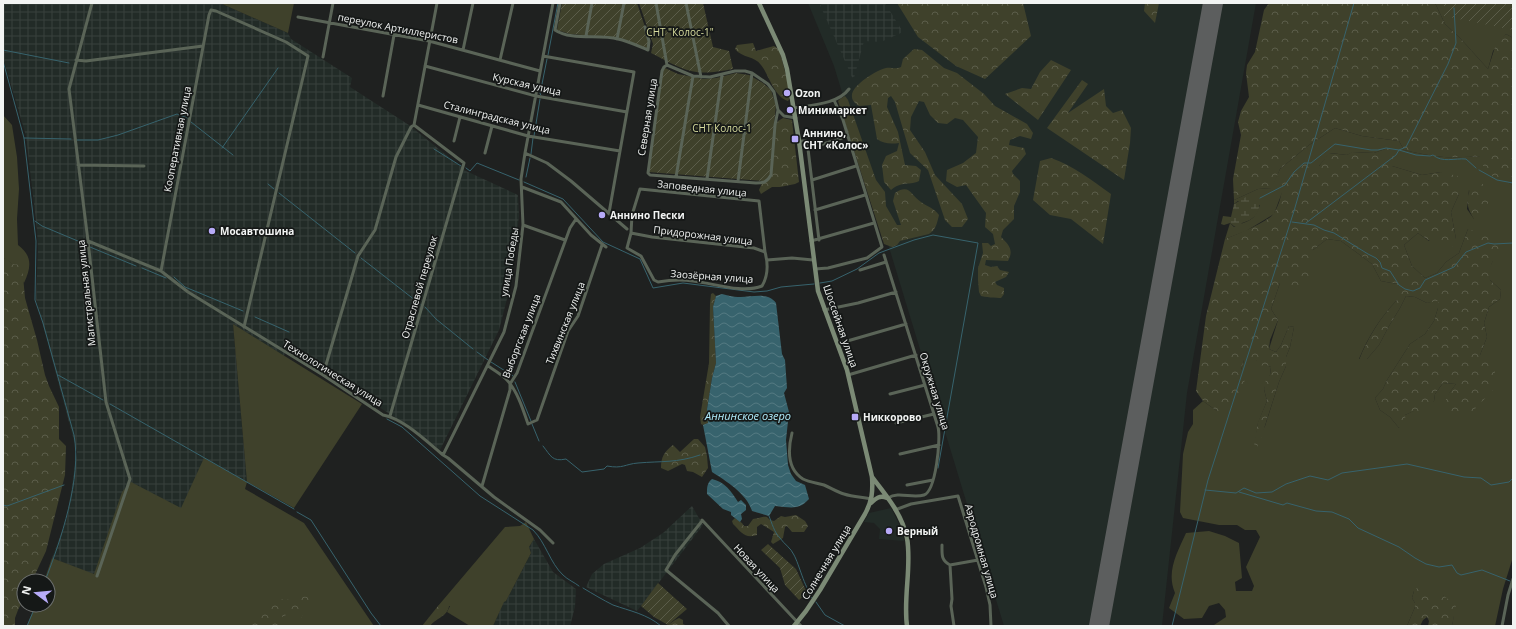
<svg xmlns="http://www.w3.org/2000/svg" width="1516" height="629" viewBox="0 0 1516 629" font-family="'Open Sans',sans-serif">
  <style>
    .built { fill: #222b27 }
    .industrial { fill: url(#industrial-grid) }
    .grass { fill: #3f412b; fill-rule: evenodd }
    .forest { fill: url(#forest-crowns) }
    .wetland { fill: url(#wetland-marsh) }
    .garden { fill: url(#garden-furrows) }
    .water { fill: url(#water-waves) }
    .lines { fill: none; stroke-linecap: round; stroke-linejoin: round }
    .stream { stroke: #37636d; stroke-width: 1 }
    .runway { stroke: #5c5e5e; stroke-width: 20 }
    .street { stroke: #5a6457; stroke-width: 3 }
    .secondary { stroke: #7b8a75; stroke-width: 4.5 }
    .poi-dot { fill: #b7abf8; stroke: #151817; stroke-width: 1.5 }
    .labels { text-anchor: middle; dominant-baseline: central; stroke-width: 3.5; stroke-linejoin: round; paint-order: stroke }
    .street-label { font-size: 10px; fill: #f2f4f3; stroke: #151817 }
    .park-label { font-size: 10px; fill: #d7dc9e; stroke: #151817 }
    .poi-label { font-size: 10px; font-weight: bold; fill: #f2f4f3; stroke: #151817; text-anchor: start }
    .water-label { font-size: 11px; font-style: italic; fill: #b0edfc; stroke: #151817 }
  </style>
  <defs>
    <pattern id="industrial-grid" width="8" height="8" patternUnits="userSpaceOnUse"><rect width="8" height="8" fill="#222b27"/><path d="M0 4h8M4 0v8" fill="none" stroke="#38403c"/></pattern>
    <pattern id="forest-crowns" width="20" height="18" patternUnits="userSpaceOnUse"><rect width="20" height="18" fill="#3f412b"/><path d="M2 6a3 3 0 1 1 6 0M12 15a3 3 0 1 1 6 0" fill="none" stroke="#5b5d4a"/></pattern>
    <pattern id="wetland-marsh" width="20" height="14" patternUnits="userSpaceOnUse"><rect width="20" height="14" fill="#3f412b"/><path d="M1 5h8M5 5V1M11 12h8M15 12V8" fill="none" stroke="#5b5d4a"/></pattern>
    <pattern id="garden-furrows" width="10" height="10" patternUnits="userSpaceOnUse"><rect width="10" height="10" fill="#3f412b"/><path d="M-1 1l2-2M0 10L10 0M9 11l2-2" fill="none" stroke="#5b5d4a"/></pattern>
    <pattern id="water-waves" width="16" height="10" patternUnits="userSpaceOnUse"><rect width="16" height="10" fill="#37636d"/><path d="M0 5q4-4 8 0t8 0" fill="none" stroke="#547a82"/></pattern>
  </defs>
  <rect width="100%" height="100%" fill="#1f2120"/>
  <!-- built -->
  <path class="built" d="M808 3H1256L1187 393 1162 626H1004L834 66Z
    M891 508 902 530 904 541 879 539 880 529 874 523 864 522 869 513Z"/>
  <!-- industrial -->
  <path class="industrial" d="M3 3H220L288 33 291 39 352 78 350 87 409 125 466 171 518 195 519 216 513 264 510 287 499 330 440 450 412 428 286 348 284 356 233 324 247 482 181 508 108 534 94 575 52 558 67 518 77 452 36 299 38 249 37 230 26 136 3 58Z
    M824 3H885L903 32 881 42 864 41 854 78 852 77 820 5Z
    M692 506 703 525 637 611 586 587 592 574 604 564 640 548 663 533Z
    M534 539 553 572 576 589 575 607 570 626H493L504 601H506L531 553 529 547Z"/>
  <!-- grass -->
  <path class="grass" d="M220 3H294L288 33Z
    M1435 3 1513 4V38L1506 34 1493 51 1488 69 1460 38 1445 24Z
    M3 115 12 125 17 157 19 189 17 219 18 245C33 256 31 268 24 283 18 275 13 261 3 258Z
    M1335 128 1362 136 1399 141 1404 150C1417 153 1431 156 1444 157 1456 158 1469 156 1482 157L1497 177 1513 185V557L1503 589 1495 626H1452L1454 614 1443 595H1425L1414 591 1412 598 1415 603V607L1407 626H1216L1214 625 1226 617 1225 610 1219 603 1209 606 1202 618 1184 619 1169 608 1175 593C1166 572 1177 553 1186 533L1209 531 1225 536 1239 543 1242 578 1235 582 1236 591H1252L1254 586 1246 567 1260 537 1256 530H1245L1237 525H1219L1183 518 1180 512 1183 454 1188 432 1193 424V410L1203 401 1217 411 1241 370 1244 360H1256L1271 367 1270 375 1264 389 1267 401 1258 423 1255 444 1265 426 1279 382 1286 366V357L1290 347 1294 327 1289 326 1281 345 1276 352 1269 349 1278 320 1271 309 1280 283 1313 250 1327 239 1341 241 1356 252 1372 264 1381 281 1397 284V300C1380 318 1368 337 1359 359H1367L1379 345 1389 326 1400 308 1406 296 1415 297 1427 303 1438 300V308L1434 321 1425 334 1410 344 1387 380 1383 389 1375 398 1380 410 1390 417 1399 428 1405 415 1434 401 1435 394 1443 383 1456 384 1448 395 1480 355 1487 337 1484 323 1489 307 1500 299 1501 290 1490 280V267L1493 260 1468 229 1459 253 1446 262 1437 273 1425 278 1412 266 1404 245 1418 233 1429 241 1456 239 1451 212 1459 194 1441 172 1422 175 1392 166 1388 148 1374 153 1353 152 1347 155 1330 153 1319 166 1283 190 1274 214 1246 231 1225 239 1230 223 1234 227C1250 219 1253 223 1260 205L1238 201 1234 204V200L1258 189 1271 188 1280 169 1309 145ZM1469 190 1474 219 1467 209Z
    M233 324 362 404 294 508 247 482 245 489 304 523 374 626H27L35 605H48V581H44L52 558 94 574 122 492 131 482 181 508 204 458 247 482Z
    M526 522 534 539 529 547 531 553 506 601 504 602 493 626H470L447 612 450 606H438L505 527 520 526Z"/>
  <!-- forest -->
  <path class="forest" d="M897 3H1023L1031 36 985 79 956 66 918 37Z
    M1145 3H1159L1155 23 1144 11Z
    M1269 3H1435L1445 24 1460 38 1488 69 1496 44 1506 34 1513 38V185L1485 173 1481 157C1469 156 1456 158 1444 157 1431 156 1417 153 1404 150L1399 141 1362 136 1335 128 1309 145 1280 169 1272 188 1258 189 1234 200 1233 179 1241 135 1238 122 1241 111 1249 97 1246 73 1247 65 1255 52 1264 10Z
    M753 43 756 51 774 46 779 49 789 86 790 98 788 101C774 97 769 75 761 65 755 56 742 58 735 49L737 45Z
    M914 49 922 50 944 68 957 73 984 94 995 106 1027 124 1033 133 1031 139 1020 136 1010 140 1009 145 1024 148 1026 154 1012 171 1013 174 1020 181V192L1014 206V219L1003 230 1001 237C1009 245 1014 250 1008 261L986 260 985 265 991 267 997 266 1000 270 1009 272 1006 277 995 282 997 285 1004 288V294L1001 298C998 298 983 297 981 296L979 292 978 280V268L983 253 982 243H988L991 246 995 244 993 234 985 227 986 213 966 185 957 187 946 181 947 170 963 163 976 153 978 137 963 120 955 118 947 124 938 123 930 115 924 102 919 101 911 117 910 130 925 152 935 175 962 204 968 219 962 227H952L945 220 928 170 910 153 895 102 891 96 888 98 887 107 898 132 905 165 916 166 921 170 919 181C913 184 909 183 903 184 898 185 894 187 891 190L884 182 882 165 886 156 897 151 899 143C891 144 884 144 877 139L871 105 859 106C856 104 852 101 852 97 850 86 877 70 886 68 892 67 893 70 901 67L903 59Z
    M1051 60 1071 70 1038 120 1005 94 1022 88 1031 89 1040 72Z
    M1082 80 1088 84 1068 113 1104 89 1106 106 1113 113 1122 110 1131 128 1130 143 1124 180 1047 128Z
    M845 96 848 100 876 180 885 192 886 206 897 225H901L893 201 895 193C910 183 911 196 921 202 928 207 934 208 939 215 937 223 936 230 929 234L900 241 897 245 892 247 884 244 838 101 840 99Z
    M783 118 792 120 799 182 795 184 780 187H772L761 194 759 190 763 181 774 128 778 121Z
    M1388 148 1395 150 1392 166 1422 175 1441 172 1458 176 1459 194 1451 212 1456 239 1452 247C1439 248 1429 241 1418 233L1404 245 1412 266 1425 278 1437 273 1446 262 1459 253 1468 229 1488 236 1498 241 1499 254C1490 262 1490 268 1490 280L1501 290 1500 299 1489 307 1484 323 1487 337 1480 355 1495 365V388L1473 411 1448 417C1442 400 1446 398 1456 384L1443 383 1435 394 1434 401 1425 412 1414 411 1405 415 1406 425 1399 428 1390 417 1380 410 1375 398 1383 389 1387 380 1410 344 1425 334 1434 321 1438 308V301L1427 303 1415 297 1406 296 1400 308 1389 326 1379 345 1367 359 1359 360C1368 337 1380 318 1397 300V284L1381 281 1372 264 1356 252 1341 241 1327 239 1313 250 1309 279 1302 289H1286L1280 283 1271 309 1278 320 1270 340 1269 349 1276 352 1281 345 1289 326 1294 327 1290 347 1286 357V366L1279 382 1261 438 1257 447 1254 444 1258 422 1267 401 1264 389 1266 379 1270 375 1271 367 1266 365 1259 366 1256 360H1244L1241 370C1249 380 1242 400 1232 408 1228 411 1222 411 1217 411L1203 401 1196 391 1206 316 1225 239C1235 235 1269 222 1274 213 1280 203 1283 191 1282 180L1302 162 1319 166 1329 153 1347 155 1352 152 1374 153Z
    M1051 158C1074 166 1091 180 1111 194L1103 244 1071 219 1050 215 1033 200 1040 161Z
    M1476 181 1489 187 1490 198 1483 217 1474 219C1464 204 1466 194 1476 181Z
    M3 258 7 259 12 264 22 265 25 298 37 340 45 375 49 386 59 407V439L66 446 65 475 46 551 32 581H24V598L18 610 15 618V626H3Z
    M713 293 716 296 713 307 716 363 712 378 707 409 708 423 703 425 701 424 700 417 709 363 710 304 711 294Z
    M694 439H698L705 447 707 456 708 468 702 477 693 472 687 471 685 465 682 464 668 471 661 468C661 457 664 452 673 445L680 452Z
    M796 515 805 521 808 526 804 532H792L787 526 785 527 783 538 773 544 771 542 774 532 761 524 757 527V535C745 539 741 532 733 524L732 521 735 518 742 523 744 526H748L753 519C758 519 762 516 767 517L770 520 774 521 781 516 785 517Z
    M1420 585 1425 588V594L1443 595 1456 606 1452 626H1428L1429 621 1427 617 1423 620 1420 626H1407L1415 607V603L1412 598 1414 591Z
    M301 596 308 597 309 600 299 623 293 621 291 608 286 612 285 618 275 613 271 615 273 620 285 626H249C253 604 265 614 276 599L294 600Z
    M446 601H449C451 616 437 617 430 626H422L438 606Z
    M679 618 683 620V624L687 626H669L668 625 675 620Z"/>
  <!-- wetland -->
  <path class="wetland" d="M1252 196 1260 198C1260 212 1256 219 1242 223 1238 230 1235 227 1230 223L1224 225 1221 224 1223 216 1231 217 1234 204 1246 197Z"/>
  <!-- garden -->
  <path class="garden" d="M562 3H637L650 42 649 49 619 38 570 34 557 30Z
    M639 3H703L713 47 729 51 733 69C693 77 686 71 651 53L653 44Z
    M1444 3H1513V30L1444 16Z
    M665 68 678 74 703 79 716 78 736 73 749 75 763 83 771 90 776 105 769 177 763 181 648 172 663 71Z
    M768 544 796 569 807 593 799 600 785 585 780 568 761 550Z
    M658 583 687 609 668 625 654 617 641 606Z"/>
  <!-- water -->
  <path class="water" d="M722 294C727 295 733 297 738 297 750 298 768 291 776 303L782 354 785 360 787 388 784 393 789 412 786 440 788 465 791 474 796 481 805 485 809 499C798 511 790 507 775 506L769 516 752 511C747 494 726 481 712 472L703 425 708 423 707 409 712 378 716 363 713 307 716 296Z
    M712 479C725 482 731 491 738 502L741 500 746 505V510L741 514 742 519 740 522 731 515V512L723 509 707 494C707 487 707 483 712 479Z"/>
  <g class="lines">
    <!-- stream -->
    <path class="stream" d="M3 50 69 63
      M548 55 558 3
      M3 61 24 138 36 241 35 300 43 323 74 435C82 478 61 540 45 581
      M541 95 540 94 547 59
      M191 122 233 155
      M534 136 540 99
      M24 138 71 139
      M77 140H98L118 135 177 114 187 118
      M222 148 278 68
      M434 149 461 166
      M531 154 533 138
      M466 168 470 171 477 163 519 180
      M1479 170 1497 180 1513 183
      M526 177 530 158
      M524 182 563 199 603 242 640 259 653 288 683 283 754 292 767 291 781 287 814 284
      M268 184 274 189
      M279 193 355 253
      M1260 198 1285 185 1294 172 1304 163H1311L1335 144 1371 150H1378L1386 148 1399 150 1416 155 1430 156 1433 155C1442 163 1455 158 1466 159L1476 168
      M35 221 42 226 85 244
      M1292 222 1314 225 1324 230 1334 233 1368 254 1376 258 1380 262 1382 268 1390 271 1399 285 1405 289 1413 291 1420 288 1425 280 1454 267 1466 252 1488 243 1494 244 1513 243
      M1306 223 1396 155 1399 150 1406 147 1448 64 1456 43 1454 8
      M90 247 136 266
      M361 258 420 304
      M142 268 166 278
      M174 277 185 287 243 311
      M820 283 832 281 857 269 879 253 914 240 933 235 978 243 938 468
      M425 307 436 319 473 349
      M255 317 289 332
      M477 352 488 360
      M491 362 513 376
      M58 375 103 400
      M515 382 531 421
      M110 404 294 509
      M387 419 402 427 480 496 533 530C546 543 550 563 563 575 568 580 574 582 579 586
      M532 424 539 441
      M543 446C551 456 552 462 566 459L582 472 604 469 607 466C623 469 625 464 638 463 661 461 677 463 700 455
      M1205 490 1236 493 1244 488 1256 493 1272 492 1286 484 1310 476 1328 480 1342 473 1407 464 1464 477 1481 478 1491 485 1509 482 1513 478
      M1239 492 1283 505 1287 503 1316 511 1332 512 1349 519 1358 528 1399 547 1415 558 1426 564 1439 567 1452 565 1457 573 1461 575 1482 570 1510 581
      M3 505 7 506 64 485
      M297 512 311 520 371 613 381 626
      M769 516C772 523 774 532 780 538 784 544 791 548 794 555 799 564 805 589 811 593L810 596 812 598
      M583 588C593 594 603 600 613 605 630 611 647 614 661 626
      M816 602 825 615 845 626
      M27 626 36 605
      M1172 626 1208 480 1294 211 1354 3"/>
    <!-- runway -->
    <path class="runway" d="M1099 626 1213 3"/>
    <!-- street -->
    <path class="street" d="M92 3 69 89 88 241 106 402 130 479 97 576
      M560 3 555 30C571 41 599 34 618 39 628 41 638 46 648 50L649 41 645 27
      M656 3 667 65
      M686 3 701 77
      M298 17 429 41 540 71
      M586 36 592 3
      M617 39 624 3
      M463 50 473 3
      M543 56 634 72 609 213
      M323 57 333 3
      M76 60 86 61 203 46
      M500 60 513 3
      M667 65 693 76 710 77 735 71H745L752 73 768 84 774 92 778 110 775 125 771 175C767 182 764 183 756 183L650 175 648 173 662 71 664 67Z
      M425 66 536 96 627 112
      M383 96 394 35
      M418 105 528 136 620 151
      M794 108C812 105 838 104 849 89
      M778 110 784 116 796 118
      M454 141 460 117
      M799 141H806L808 149 819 240
      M808 149 848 136
      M485 153 492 126
      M525 153 547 163 571 181 627 229
      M78 165 144 166
      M676 177 693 76
      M707 179 722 75
      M812 180 856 166
      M738 181 752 73
      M522 187 561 202 591 235 606 247
      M815 210 865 195
      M523 225 565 240
      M631 233 652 237 754 248 765 252C768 263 768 276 762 286 742 294 713 283 693 281 681 279 669 280 658 282L654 280 641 256 627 248 631 233 632 215 640 189 759 201 765 252
      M88 241 161 271 188 292 323 375 383 415C404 419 426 441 443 455L448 458 494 497 540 530 553 543
      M811 241 874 223
      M884 255 938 427C941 438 936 491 924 495 912 499 899 491 888 498
      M767 260 792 258 813 260
      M815 269 828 268 867 258 882 247 843 120 834 100
      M860 270 886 262
      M161 271 209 15 211 10 216 11 286 42 308 56 244 327
      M824 310 858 303 896 292
      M837 344 906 324
      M488 366C494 370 501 374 506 379 517 390 523 409 528 424L537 420 568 331 578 316 602 245
      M323 375 358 256 375 230 396 157 411 127 414 125 437 3
      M848 375 916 355
      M890 394 925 385
      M390 416 464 163 414 125
      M896 423 934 414
      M792 433C788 449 787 469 803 479 809 482 817 483 824 485 831 488 837 492 844 494 853 497 863 497 872 499
      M900 454 939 445
      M443 455 504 332 516 286 523 225 521 179 525 153 553 3
      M907 485 933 480
      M482 486 510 390V384L517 373 570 228 576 219
      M895 510 911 504 958 496 986 587 990 605 991 626
      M702 520 801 626
      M702 521 675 555 666 570 718 613 729 626
      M942 545C942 555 941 560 950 565L952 599 951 606 954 626
      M950 565 978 560
      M1502 626 1508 595 1513 579"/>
    <!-- secondary -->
    <path class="secondary" d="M759 3 783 55 787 69 799 141 818 291 847 370 872 477C873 492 872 501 865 514L820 590 806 611 794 626
      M872 477C886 495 902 514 907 538 912 566 903 597 907 626
      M871 503C876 498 880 495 887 498"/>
  </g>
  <!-- markers -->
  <g class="poi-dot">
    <circle cx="787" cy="93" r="4"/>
    <circle cx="790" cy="110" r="4"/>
    <rect x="791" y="135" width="8" height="8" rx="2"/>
    <circle cx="602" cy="215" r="4"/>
    <circle cx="212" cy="231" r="4"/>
    <rect x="851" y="413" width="8" height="8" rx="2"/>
    <circle cx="889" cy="531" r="4"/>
  </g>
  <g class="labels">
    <!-- street labels -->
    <g class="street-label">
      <text transform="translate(398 28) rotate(11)">переулок Артиллеристов</text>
      <text transform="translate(527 84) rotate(13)">Курская улица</text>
      <text transform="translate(497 117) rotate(14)">Сталинградская улица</text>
      <text transform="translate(647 117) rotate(-81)">Северная улица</text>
      <text transform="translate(177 139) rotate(-79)">Кооперативная улица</text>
      <text transform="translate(702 188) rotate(6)">Заповедная улица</text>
      <text transform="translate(703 235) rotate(7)">Придорожная улица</text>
      <text transform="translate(509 262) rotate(-81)">улица Победы</text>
      <text transform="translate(712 276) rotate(4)">Заозёрная улица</text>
      <text transform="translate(419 287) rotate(-74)">Отраслевой переулок</text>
      <text transform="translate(86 293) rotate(-96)">Магистральная улица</text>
      <text transform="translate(565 323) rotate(-68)">Тихвинская улица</text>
      <text transform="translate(841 326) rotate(71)">Шоссейная улица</text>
      <text transform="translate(521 336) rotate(-69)">Выборгская улица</text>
      <text transform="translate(333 373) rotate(32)">Технологическая улица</text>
      <text transform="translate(935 391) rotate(73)">Окружная улица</text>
      <text transform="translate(982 551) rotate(74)">Аэродромная улица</text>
      <text transform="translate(826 562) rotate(-59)">Солнечная улица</text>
      <text transform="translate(757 568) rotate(47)">Новая улица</text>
    </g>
    <!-- park labels -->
    <g class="park-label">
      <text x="680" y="32">СНТ "Колос-1"</text>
      <text x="722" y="128">СНТ Колос-1</text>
    </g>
    <!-- poi labels -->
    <g class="poi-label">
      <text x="795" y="93">Ozon</text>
      <text x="798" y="110">Минимаркет</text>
      <text x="803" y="133">Аннино,<tspan x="803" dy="12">СНТ «Колос»</tspan></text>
      <text x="610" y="215">Аннино Пески</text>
      <text x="220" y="231">Мосавтошина</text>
      <text x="863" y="417">Никкорово</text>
      <text x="897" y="531">Верный</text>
    </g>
    <!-- water labels -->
    <g class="water-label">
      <text x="748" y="415">Аннинское озеро</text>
    </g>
  </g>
  <!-- border -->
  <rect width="1516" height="629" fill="none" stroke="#f2f4f3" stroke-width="8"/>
  <!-- north arrow -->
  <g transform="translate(36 593) rotate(286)"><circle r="19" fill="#151817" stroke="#6d706f"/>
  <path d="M0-3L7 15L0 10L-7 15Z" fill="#b7abf8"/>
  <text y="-6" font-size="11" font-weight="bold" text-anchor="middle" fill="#f2f4f3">N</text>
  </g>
</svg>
